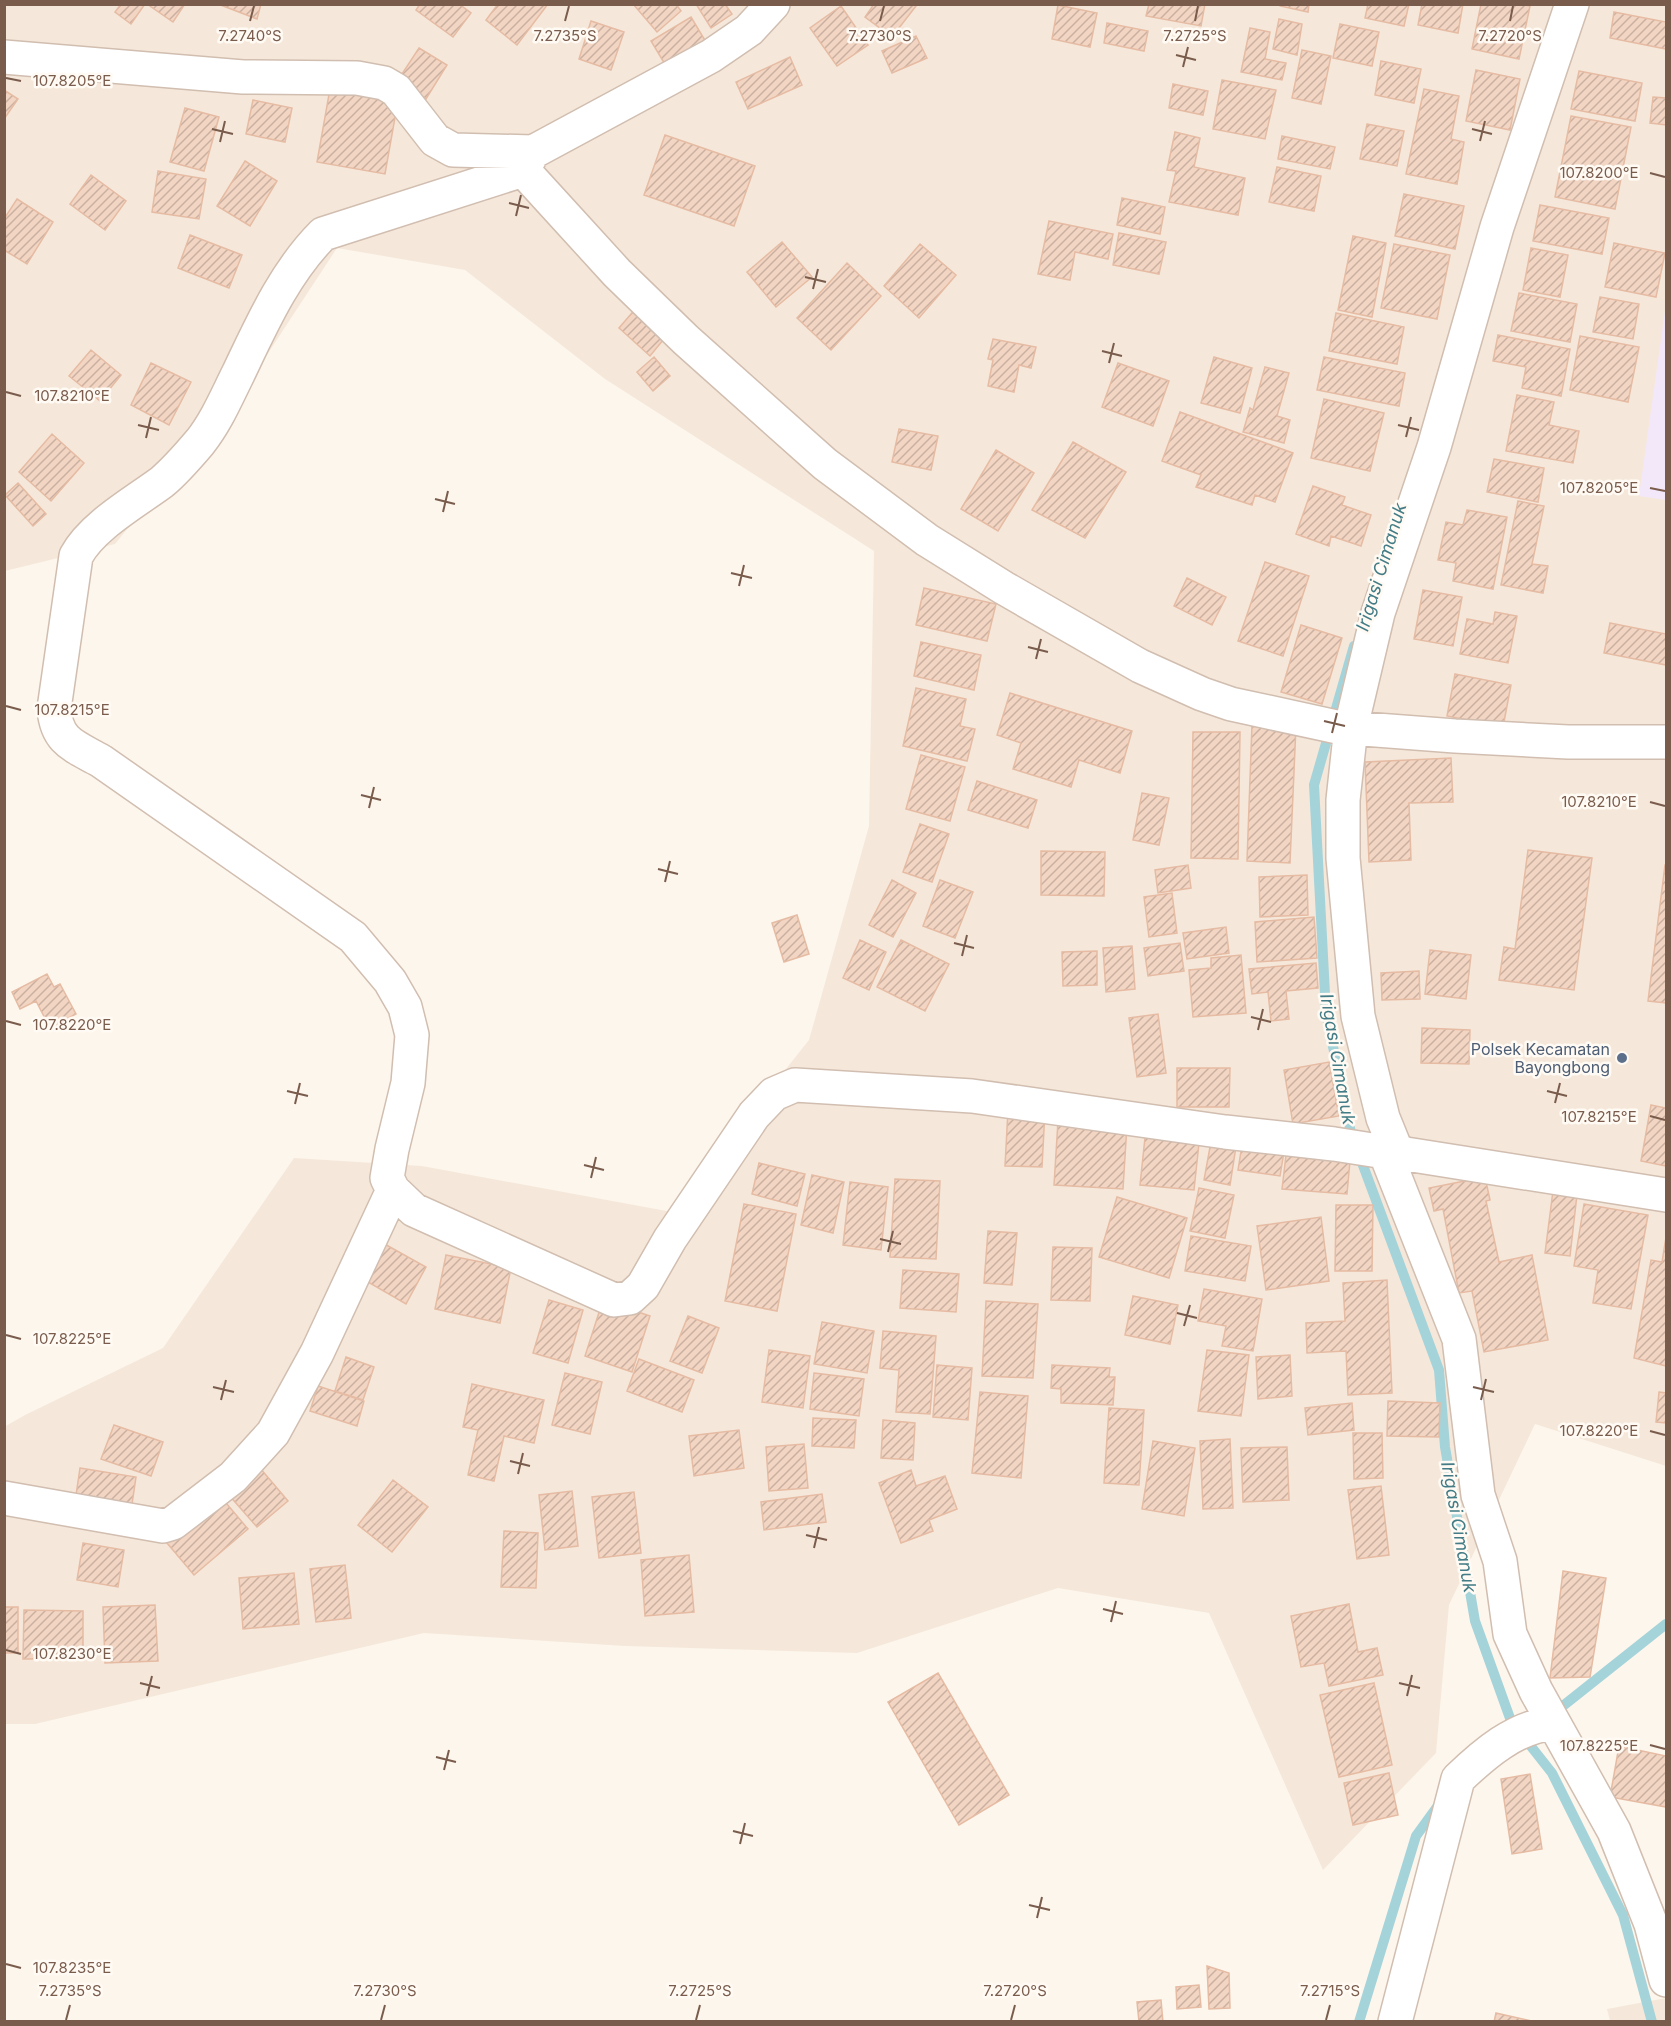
<svg xmlns="http://www.w3.org/2000/svg" width="1671" height="2026" viewBox="0 0 1671 2026" font-family="Inter,sans-serif">
  <style>
    .residential { fill: #f5e8da }
    .education { fill: #f3e8fa }
    .lines { fill: none; stroke-linecap: round; stroke-linejoin: round }
    .stream { stroke: #a5d3da; stroke-width: 10 }
    .building { fill: url(#building-hatch); stroke: #e6bba3; stroke-width: 1.5 }
    .minor-casing { stroke: #d1beb0; stroke-width: 36 }
    .minor { stroke: #fff; stroke-width: 33 }
    .ticks { fill: none; stroke: #7a5c4d; stroke-width: 2 }
    .service-dot { fill: #5c6f8a; stroke: #fffaf3; stroke-width: 2 }
    .labels { text-anchor: middle; dominant-baseline: central; stroke-width: 5; stroke-linejoin: round; paint-order: stroke }
    .service-label { font-size: 16px; fill: #4e5e75; stroke: #fffaf3; text-anchor: end }
    .water-label { font-size: 18px; font-style: italic; fill: #437c86; stroke: #fffaf3 }
    .ticks-label { font-size: 15px; text-anchor: middle; fill: #7a5c4d; stroke: #fffaf3; stroke-width: 5; stroke-linejoin: round; paint-order: stroke }
  </style>
  <defs>
    <pattern id="building-hatch" width="6" height="6" patternUnits="userSpaceOnUse" patternTransform="scale(1.5)"><rect width="6" height="6" fill="#f3d5c3"/><path d="M-1 1l2-2M0 6l6-6M5 7l2-2" fill="none" stroke="#cab0a1"/></pattern>
  </defs>
  <rect width="100%" height="100%" fill="#fdf6ec"/>
  <!-- residential -->
  <path class="residential" d="M5 5H1666V1466L1535 1424 1449 1605 1436 1753 1323 1870 1209 1613 1058 1588 857 1653 625 1646 424 1633 35 1724H5L4 1427 25 1415 163 1348 294 1158 422 1166 672 1212 809 1040 869 826 874 551 605 379 465 270 337 248 259 367 115 544 5 571Z
    M1666 1998V2021H1610L1607 2009Z"/>
  <!-- education -->
  <path class="education" d="M1666 304V500L1639 496Z"/>
  <g class="lines">
    <!-- stream -->
    <path class="stream" d="M1354 646 1314 785 1326 1013 1351 1133 1439 1370 1445 1447 1475 1621 1511 1721 1552 1773 1623 1915 1652 2022
      M1554 1713 1666 1624
      M1359 2022 1416 1836 1440 1803"/>
  </g>
  <!-- building -->
  <path class="building" d="M121 4H145L131 24 115 12Z
    M147 4H185L173 22Z
    M218 4H261L257 19Z
    M420 4H459L471 13 453 37 416 10Z
    M498 4H548L517 45 486 20Z
    M633 4H676L681 11 657 32Z
    M696 4H725L732 14 711 28Z
    M874 4H914L916 6 892 37 865 17Z
    M1149 4H1205L1201 26 1146 16Z
    M1280 4H1309L1308 12 1280 6Z
    M1368 4H1409L1404 26 1365 18Z
    M1422 4H1463L1458 33 1418 25Z
    M1481 4H1520L1530 6 1519 59 1472 49Z
    M1058 5 1097 13 1090 47 1052 39Z
    M841 6 868 45 837 66 810 28Z
    M1614 12 1666 22V49L1610 38Z
    M691 17 712 52 672 76 651 41Z
    M1279 19 1302 24 1297 55 1273 49Z
    M591 21 624 32 611 70 579 59Z
    M1107 23 1148 31 1144 51 1104 43Z
    M1340 24 1379 32 1372 66 1333 58Z
    M1250 28 1270 32 1265 59 1286 63 1282 80 1241 72Z
    M916 36 927 58 892 73 882 51Z
    M419 48 447 65 426 99 398 80Z
    M1302 50 1331 56 1321 104 1292 98Z
    M790 57 802 85 748 109 736 82Z
    M1381 61 1421 69 1414 103 1375 95Z
    M1476 70 1520 79 1510 130 1466 121Z
    M1579 71 1642 83 1635 121 1571 109Z
    M1222 80 1276 90 1265 139 1213 129Z
    M331 83 399 95 385 174 317 162Z
    M1173 84 1208 91 1203 115 1169 108Z
    M1424 89 1459 96 1451 139 1464 142 1457 184 1406 174Z
    M4 90 18 99 4 119Z
    M1653 97 1666 98V125L1650 123Z
    M253 100 292 108 285 142 246 134Z
    M185 108 219 117 204 171 170 162Z
    M1571 116 1631 127 1615 209 1555 197Z
    M1367 124 1404 131 1397 166 1360 159Z
    M1175 132 1200 138 1194 167 1245 178 1238 215 1169 202 1176 171 1167 170Z
    M665 135 755 166 734 226 644 195Z
    M1282 136 1335 147 1330 169 1278 159Z
    M245 161 277 181 250 226 217 206Z
    M1277 167 1321 176 1314 211 1269 202Z
    M158 171 206 179 199 219 152 212Z
    M91 175 126 201 105 230 70 204Z
    M1404 194 1464 206 1455 249 1395 236Z
    M1122 198 1165 207 1160 234 1117 225Z
    M17 199 53 222 27 264 4 250V219Z
    M1540 205 1609 218 1602 254 1533 241Z
    M1049 221 1113 234 1108 259 1075 252 1070 280 1038 274Z
    M1119 233 1166 242 1159 274 1113 265Z
    M190 235 242 255 229 288 178 268Z
    M1353 236 1386 243 1372 317 1338 310Z
    M782 242 812 277 776 307 747 272Z
    M1614 243 1665 253 1656 297 1605 287Z
    M920 244 956 275 919 318 884 286Z
    M1394 244 1450 255 1437 319 1381 308Z
    M1531 248 1568 255 1560 297 1523 290Z
    M847 263 881 296 831 350 797 318Z
    M1519 293 1577 304 1570 342 1511 331Z
    M1600 297 1639 304 1633 339 1593 332Z
    M637 307 668 334 650 356 619 328Z
    M1336 313 1404 327 1397 364 1329 351Z
    M1498 335 1570 349 1561 396 1522 388 1526 367 1493 361Z
    M1580 336 1639 347 1628 402 1570 390Z
    M993 339 1036 347 1031 368 1019 365 1014 392 988 386 993 360 988 359Z
    M91 350 121 375 100 401 69 376Z
    M654 357 670 376 653 391 637 372Z
    M1214 357 1252 368 1240 413 1201 403Z
    M1324 357 1405 373 1399 406 1317 390Z
    M151 363 191 382 169 425 131 405Z
    M1118 363 1169 381 1153 426 1102 407Z
    M1265 367 1289 373 1277 416 1290 420 1284 443 1243 432 1250 408 1253 410Z
    M1517 395 1554 402 1549 425 1579 431 1573 463 1506 451Z
    M1324 399 1384 413 1370 471 1311 458Z
    M1180 412 1293 453 1275 502 1255 495 1252 505 1196 487 1201 475 1162 461Z
    M899 429 938 436 931 470 892 462Z
    M52 434 84 463 51 501 19 472Z
    M1073 442 1126 472 1085 538 1032 510Z
    M996 450 1034 473 998 531 961 509Z
    M1494 459 1544 468 1538 502 1487 492Z
    M18 483 46 514 33 526 5 495Z
    M1313 486 1345 497 1342 505 1371 515 1361 546 1331 536 1329 546 1296 534Z
    M1518 501 1544 506 1532 564 1548 566 1543 593 1501 585Z
    M1467 510 1507 517 1493 589 1453 581 1456 563 1438 560 1446 522 1463 525Z
    M1265 562 1309 576 1283 656 1238 641Z
    M1187 578 1226 597 1212 625 1174 606Z
    M924 588 996 604 987 641 916 625Z
    M1423 590 1462 597 1453 646 1414 639Z
    M1495 612 1517 616 1508 663 1460 654 1467 619 1493 624Z
    M1610 623 1666 634V665L1604 653Z
    M1301 625 1342 638 1322 704 1281 692Z
    M921 642 981 655 974 690 914 676Z
    M1455 674 1511 685 1503 727 1447 716Z
    M916 688 966 699 960 726 975 729 967 761 903 746Z
    M1010 693 1132 731 1120 773 1079 760 1071 787 1013 769 1021 743 997 735Z
    M1252 724 1296 726 1290 863 1247 861Z
    M1193 732H1240L1238 859 1191 858Z
    M921 755 965 767 950 821 906 809Z
    M1451 758 1453 802 1409 803 1411 860 1369 862 1365 762Z
    M977 781 1037 800 1028 828 968 810Z
    M1142 793 1169 798 1159 845 1133 840Z
    M920 824 949 834 932 882 903 872Z
    M1528 850 1592 858 1574 990 1499 980 1504 947 1515 949Z
    M1041 851 1105 852 1104 896 1041 895Z
    M1188 865 1191 888 1158 893 1155 870Z
    M1665 865H1666V1003L1648 1001Z
    M1307 875 1308 915 1260 917 1259 877Z
    M892 880 916 893 893 937 869 925Z
    M940 880 973 892 955 938 923 926Z
    M1172 893 1177 933 1149 937 1144 897Z
    M797 915 809 954 784 962 772 923Z
    M1314 917 1317 958 1257 962 1255 922Z
    M1226 927 1229 953 1187 959 1183 933Z
    M860 940 886 952 869 990 843 978Z
    M901 940 949 964 925 1011 877 987Z
    M1180 943 1184 971 1148 976 1144 948Z
    M1132 946 1135 989 1106 992 1103 948Z
    M1430 950 1471 955 1466 999 1425 994Z
    M1097 951V985L1063 986 1062 952Z
    M1241 955 1246 1013 1193 1017 1189 970 1211 968V958Z
    M1316 963 1318 988 1286 991 1289 1019 1271 1021 1268 992 1252 994 1249 969Z
    M1419 971 1420 999 1382 1000 1381 973Z
    M47 974 54 987 60 984 76 1014 50 1028 36 1001 20 1009 12 992Z
    M1158 1014 1166 1073 1137 1077 1129 1018Z
    M1422 1028 1470 1030 1469 1064 1421 1063Z
    M1329 1062 1339 1116 1293 1124 1284 1070Z
    M1177 1068H1230L1229 1107H1177Z
    M1651 1105 1666 1108V1166L1641 1161Z
    M1008 1110 1045 1111 1042 1167 1005 1166Z
    M1058 1121 1127 1125 1123 1189 1054 1185Z
    M1146 1128 1200 1134 1194 1190 1140 1185Z
    M1212 1136 1237 1140 1230 1185 1204 1180Z
    M1242 1145 1284 1152 1280 1176 1238 1170Z
    M1286 1155 1350 1161 1347 1194 1282 1189Z
    M759 1163 805 1174 797 1206 752 1194Z
    M812 1175 844 1182 833 1233 801 1225Z
    M1485 1177 1490 1200 1486 1201 1499 1262 1532 1255 1548 1340 1484 1352 1472 1291 1459 1293 1443 1209 1434 1211 1429 1188Z
    M895 1179 940 1181 936 1259 890 1257Z
    M850 1182 888 1187 881 1250 843 1245Z
    M1554 1183 1578 1186 1570 1256 1545 1253Z
    M1199 1188 1234 1195 1225 1238 1190 1231Z
    M1117 1197 1187 1218 1169 1278 1099 1257Z
    M744 1204 796 1214 777 1311 725 1301Z
    M1584 1204 1648 1215 1631 1309 1593 1303 1598 1270 1574 1266Z
    M1336 1205H1373L1372 1271H1335Z
    M1321 1217 1329 1281 1266 1290 1257 1226Z
    M988 1231 1017 1233 1012 1285 984 1283Z
    M1191 1236 1251 1246 1245 1281 1185 1271Z
    M1666 1237V1366L1634 1358 1651 1260 1662 1262Z
    M381 1242 426 1267 406 1304 361 1278Z
    M1053 1247 1092 1248 1090 1301 1051 1300Z
    M446 1255 511 1268 500 1323 435 1309Z
    M903 1270 959 1274 956 1312 900 1308Z
    M1387 1280 1392 1393 1348 1395 1346 1351 1307 1353 1306 1323 1345 1321 1343 1283Z
    M1204 1289 1262 1299 1253 1351 1222 1346 1226 1326 1198 1321Z
    M1133 1296 1178 1305 1170 1344 1125 1335Z
    M549 1300 583 1310 568 1363 533 1353Z
    M603 1300 650 1316 632 1372 585 1356Z
    M986 1301 1038 1304 1033 1378 982 1376Z
    M688 1316 719 1328 702 1373 670 1361Z
    M822 1322 874 1331 867 1373 814 1364Z
    M883 1331 936 1336 930 1414 896 1412 899 1370 880 1368Z
    M769 1350 810 1356 803 1408 762 1402Z
    M1207 1350 1249 1355 1241 1416 1198 1411Z
    M1290 1355 1292 1396 1258 1399 1256 1357Z
    M346 1357 374 1367 363 1400 335 1391Z
    M639 1359 694 1380 682 1412 627 1391Z
    M937 1365 972 1368 968 1420 933 1417Z
    M1052 1365 1110 1368 1109 1377H1115L1113 1405 1061 1403V1389L1051 1388Z
    M565 1373 602 1382 590 1434 552 1425Z
    M814 1373 864 1379 859 1416 810 1409Z
    M472 1384 544 1400 534 1443 504 1436 494 1481 468 1475 478 1430 463 1427Z
    M318 1386 364 1401 357 1426 310 1411Z
    M980 1392 1028 1396 1021 1478 972 1473Z
    M1659 1392 1666 1393V1423L1656 1422Z
    M1388 1401 1440 1403 1439 1437 1387 1436Z
    M1352 1403 1354 1430 1308 1435 1305 1408Z
    M1109 1408 1144 1410 1139 1485 1104 1483Z
    M813 1418 856 1420 854 1448 812 1446Z
    M883 1420 915 1423 913 1460 881 1458Z
    M114 1425 163 1442 151 1476 101 1459Z
    M739 1430 744 1468 694 1476 689 1436Z
    M1353 1433H1382L1383 1478 1354 1479Z
    M1230 1439 1233 1508 1203 1509 1200 1441Z
    M1153 1441 1195 1448 1184 1516 1142 1509Z
    M804 1444 808 1488 769 1491 766 1447Z
    M1287 1447 1289 1500 1243 1502 1241 1448Z
    M80 1468 136 1477 131 1511 75 1502Z
    M260 1468 288 1501 257 1527 228 1494Z
    M911 1470 916 1486 945 1476 957 1509 929 1520 933 1531 901 1543 879 1483Z
    M393 1480 428 1507 392 1552 358 1525Z
    M1381 1486 1389 1555 1357 1559 1348 1490Z
    M572 1491 578 1546 545 1550 539 1495Z
    M634 1492 641 1553 599 1558 592 1497Z
    M822 1494 826 1522 764 1530 761 1502Z
    M221 1497 248 1529 194 1575 167 1543Z
    M504 1531 538 1533 536 1588 501 1587Z
    M83 1543 124 1550 118 1587 77 1580Z
    M689 1555 694 1612 645 1616 641 1560Z
    M345 1565 351 1618 316 1622 310 1569Z
    M1563 1571 1606 1578 1590 1677 1550 1678Z
    M294 1573 299 1624 243 1629 239 1578Z
    M1349 1604 1358 1652 1377 1648 1383 1675 1329 1686 1324 1663 1301 1667 1291 1616Z
    M155 1605 158 1661 105 1663 103 1607Z
    M4 1607H18V1653H4Z
    M24 1610 83 1611V1659H23Z
    M938 1673 1009 1795 959 1825 888 1702Z
    M1374 1683 1392 1765 1339 1777 1320 1695Z
    M1619 1746 1666 1756V1807L1610 1797Z
    M1389 1773 1398 1815 1353 1825 1344 1783Z
    M1530 1774 1542 1849 1512 1854 1501 1779Z
    M1207 1966 1229 1973 1230 2008 1209 2009Z
    M1199 1985 1201 2007 1177 2009 1176 1987Z
    M1161 2000 1163 2022H1139L1137 2002Z
    M1496 2013 1536 2022H1494Z"/>
  <g class="lines">
    <defs>
      <path id="minor" d="M1572 4 1497 227 1434 447 1378 613 1351 727 1343 800V858L1358 1016 1383 1118 1396 1150 1406 1154 1666 1195
        M4 57 243 77 357 78 384 83 396 90 435 140 453 150 533 152 711 56 749 30 773 4
        M533 152 523 170 617 273 686 340 825 464 927 540 1004 588 1140 666 1202 694 1231 704 1337 727 1455 736 1568 742H1666
        M523 170 323 234C284 273 261 326 238 374 226 398 216 422 200 442 189 455 175 471 162 482 135 502 92 526 76 556L54 709C57 743 75 746 101 761L353 937 390 981 405 1007 412 1035 408 1083 392 1149 387 1178 393 1190 414 1210 614 1300 630 1298 643 1286 670 1239 754 1115 774 1094 795 1085 972 1096 1225 1132 1334 1144 1385 1152
        M1396 1150 1385 1152 1459 1339 1478 1495 1500 1561 1510 1634 1536 1691 1614 1831 1651 1924 1666 1980
        M4 1498 163 1526 173 1523 233 1477 273 1433 317 1353 393 1190
        M1395 2022 1458 1779C1484 1754 1515 1727 1553 1723"/>
    </defs>
    <!-- minor casing -->
    <use href="#minor" class="minor-casing"/>
    <!-- minor -->
    <use href="#minor" class="minor"/>
  </g>
  <!-- ticks -->
  <path class="ticks" d="M250 21 254 6M565 21 569 6M880 21 884 6M1195 21 1198 6M1510 21 1513 6M1176 55 1196 60M1183 67 1188 47M6 78 21 81M212 129 233 134M1472 129 1492 134M1480 141 1485 121M220 142 225 121M1650 173 1665 177M509 203 529 208M516 216 521 195M805 277 826 282M813 289 818 269M1102 351 1122 356M1109 363 1114 343M6 392 21 396M138 425 159 430M1398 425 1419 430M1406 437 1411 417M146 438 151 417M1650 488 1665 491M435 499 455 504M443 512 448 491M731 573 752 578M739 586 744 565M1028 647 1048 652M1036 659 1041 639M6 706 21 710M1324 721 1345 726M1332 733 1337 713M361 795 381 800M1650 802 1665 806M369 808 374 787M658 869 678 874M665 882 670 861M954 943 974 948M962 956 967 935M1251 1017 1271 1022M6 1021 21 1025M1258 1030 1263 1009M287 1091 308 1096M1547 1091 1567 1096M1555 1103 1560 1083M295 1104 300 1083M1650 1116 1665 1120M584 1165 604 1170M591 1178 596 1157M880 1239 901 1244M888 1252 893 1231M1177 1313 1197 1318M1184 1326 1190 1305M6 1335 21 1339M213 1387 234 1392M1473 1387 1494 1392M221 1400 226 1380M1481 1400 1486 1379M1650 1431 1665 1435M510 1461 530 1466M518 1474 523 1453M806 1535 827 1540M814 1548 819 1527M1103 1609 1123 1614M1111 1622 1116 1601M6 1650 21 1654M140 1683 160 1688M1399 1683 1420 1688M147 1696 152 1676M1407 1696 1412 1675M1650 1745 1665 1749M436 1757 456 1762M444 1770 449 1750M733 1831 753 1836M740 1844 745 1823M1029 1905 1050 1910M1037 1918 1042 1897M6 1964 21 1968M66 2020 70 2005M381 2020 385 2005M696 2020 700 2005M1011 2020 1015 2005M1326 2020 1330 2005"/>
  <!-- markers -->
  <circle class="service-dot" cx="1622" cy="1058" r="6"/>
  <g class="labels">
    <!-- service labels -->
    <g class="service-label">
      <text x="1610" y="1049">Polsek Kecamatan<tspan x="1610" dy="18">Bayongbong</tspan></text>
    </g>
    <!-- water labels -->
    <g class="water-label">
      <text transform="translate(1381 567) rotate(-73)">Irigasi Cimanuk</text>
      <text transform="translate(1338 1059) rotate(80)">Irigasi Cimanuk</text>
      <text transform="translate(1459 1527) rotate(80)">Irigasi Cimanuk</text>
    </g>
  </g>
  <g class="ticks-label">
    <text x="565" y="41">7.2735°S</text>
    <text x="880" y="41">7.2730°S</text>
    <text x="1195" y="41">7.2725°S</text>
    <text x="1510" y="41">7.2720°S</text>
    <text x="250" y="41">7.2740°S</text>
    <text x="72" y="86">107.8205°E</text>
    <text x="1599" y="178">107.8200°E</text>
    <text x="72" y="401">107.8210°E</text>
    <text x="1599" y="493">107.8205°E</text>
    <text x="72" y="715">107.8215°E</text>
    <text x="1599" y="807">107.8210°E</text>
    <text x="72" y="1030">107.8220°E</text>
    <text x="1599" y="1122">107.8215°E</text>
    <text x="72" y="1344">107.8225°E</text>
    <text x="1599" y="1436">107.8220°E</text>
    <text x="72" y="1659">107.8230°E</text>
    <text x="1599" y="1751">107.8225°E</text>
    <text x="72" y="1973">107.8235°E</text>
    <text x="70" y="1996">7.2735°S</text>
    <text x="385" y="1996">7.2730°S</text>
    <text x="700" y="1996">7.2725°S</text>
    <text x="1015" y="1996">7.2720°S</text>
    <text x="1330" y="1996">7.2715°S</text>
  </g>
  <!-- border -->
  <rect width="1671" height="2026" fill="none" stroke="#7a5c4d" stroke-width="12"/>
</svg>
